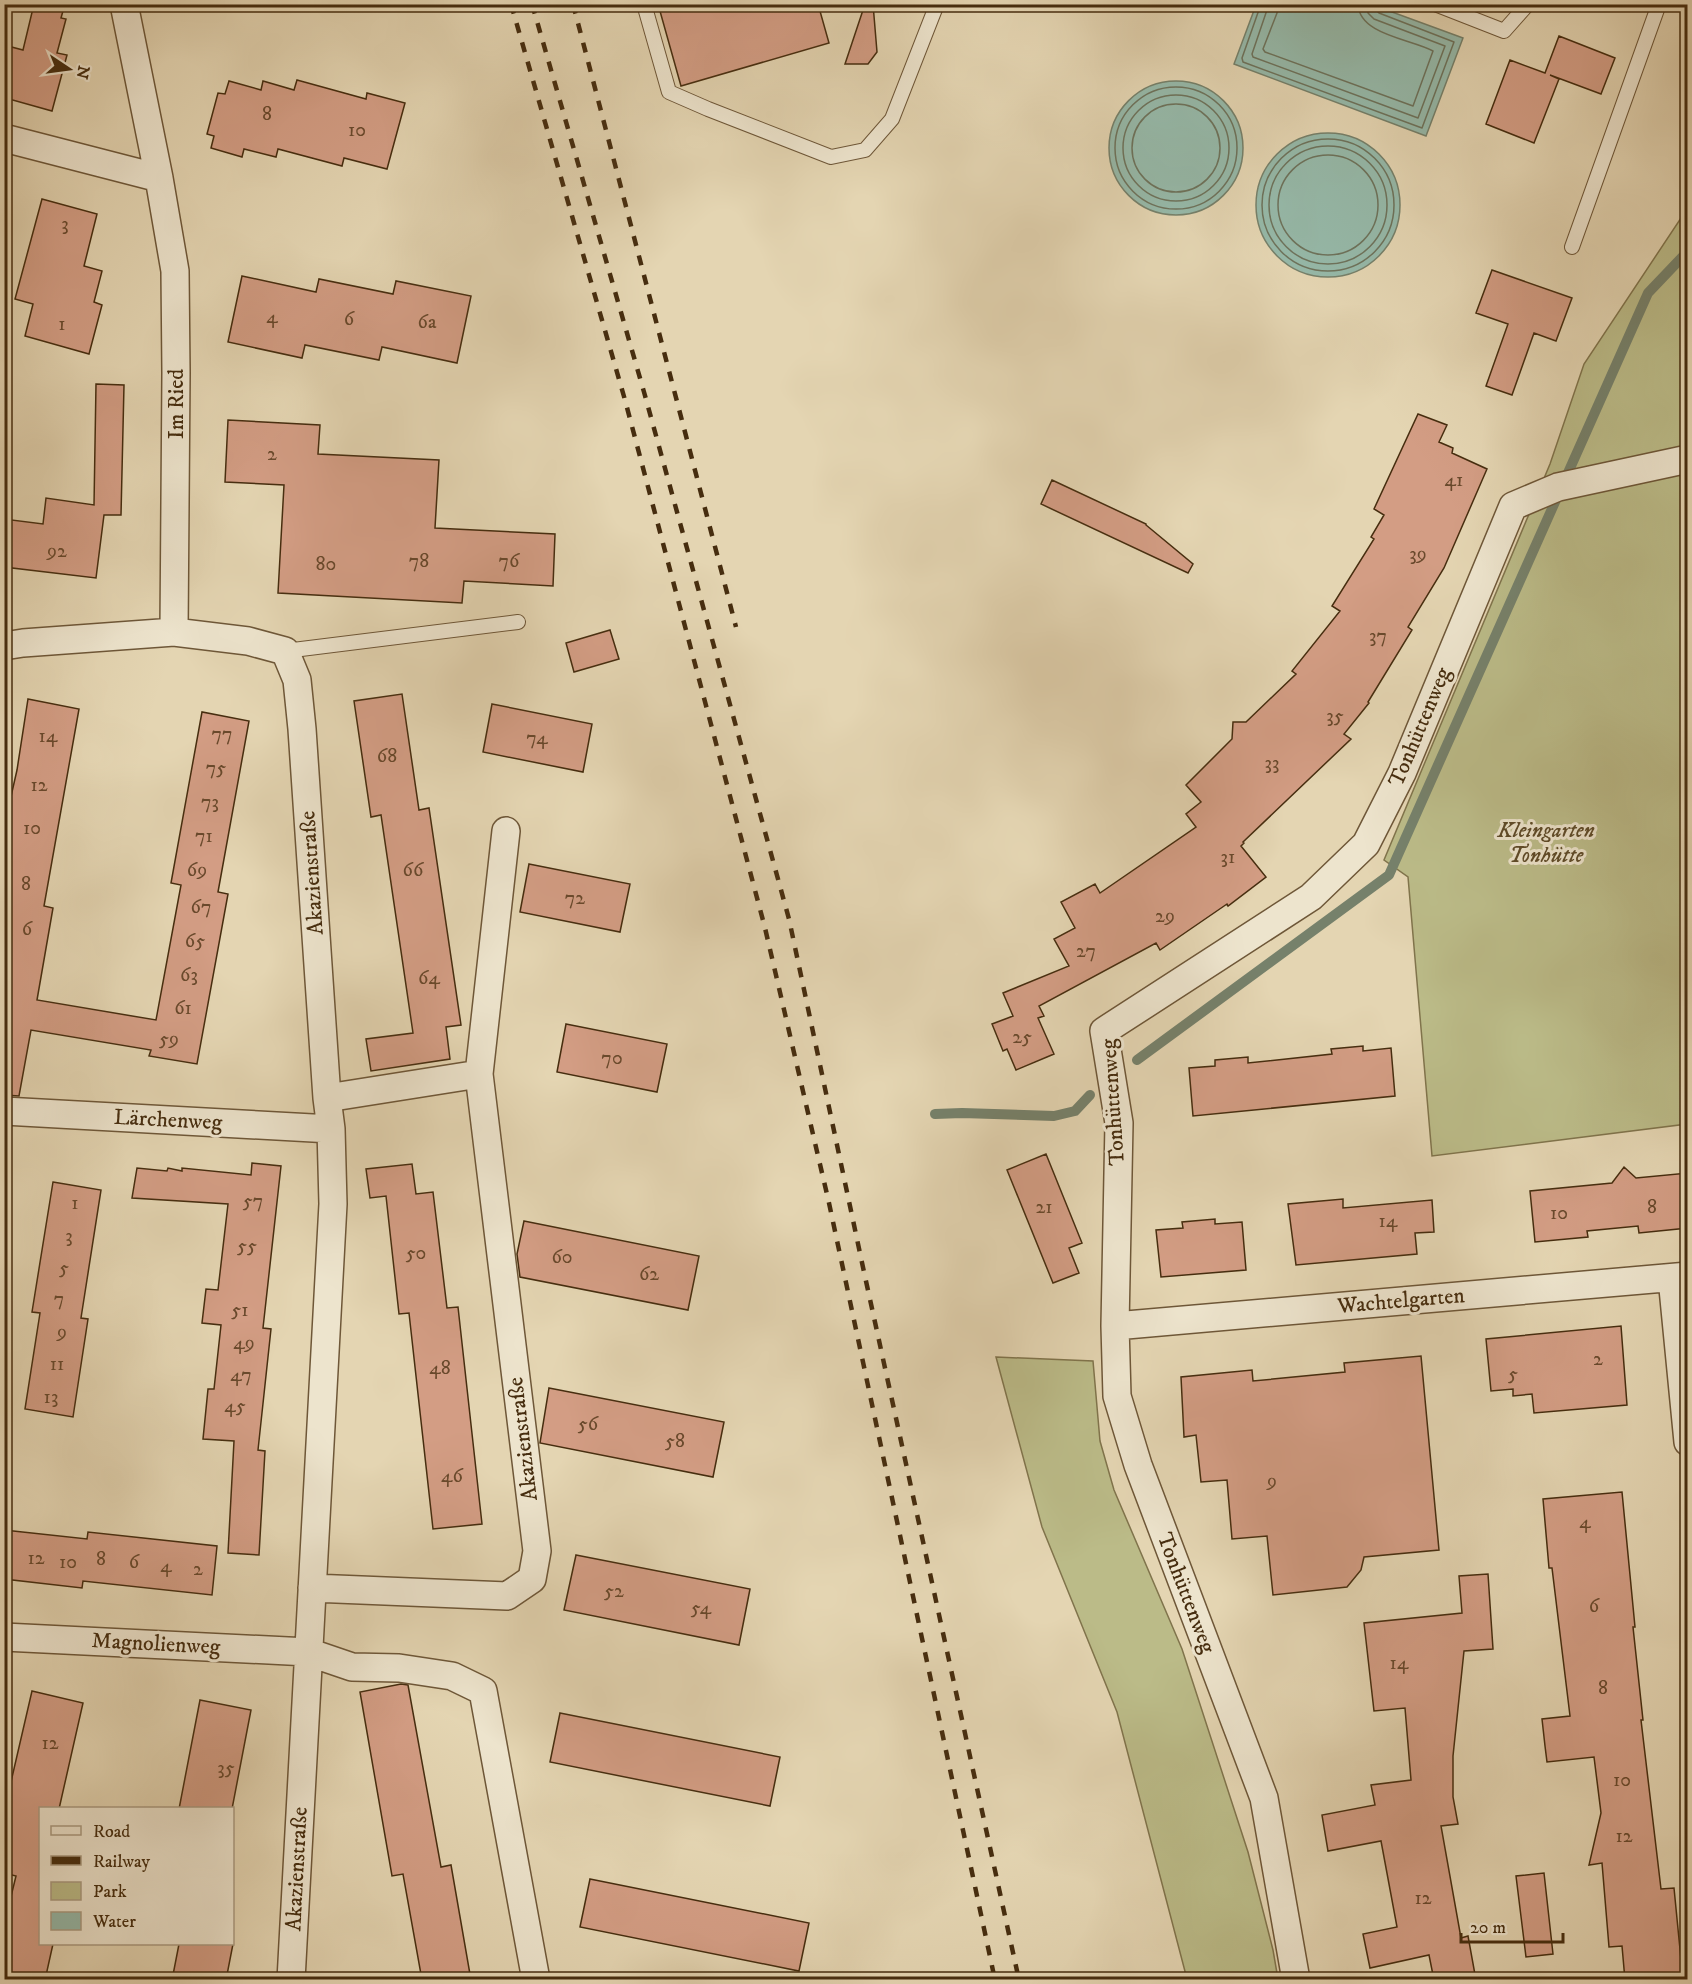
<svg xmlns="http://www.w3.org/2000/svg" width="1692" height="1984" viewBox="0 0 1692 1984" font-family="'IM FELL DW Pica',serif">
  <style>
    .green { fill: #bb8; stroke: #80744c; stroke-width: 1.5 }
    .water { fill: #96b9a9; stroke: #76816b; stroke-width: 1.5 }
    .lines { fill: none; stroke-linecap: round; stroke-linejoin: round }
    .shore { stroke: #6e735c; stroke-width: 1.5 }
    .stream { stroke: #76816b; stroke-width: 10 }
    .building { fill: #d39d84; stroke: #462d0f; stroke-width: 1.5 }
    .lane-casing { stroke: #6e5738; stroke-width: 16 }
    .street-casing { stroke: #6e5738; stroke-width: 30 }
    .lane { stroke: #ede4cd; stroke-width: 14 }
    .street { stroke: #ede4cd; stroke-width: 27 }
    .rail { stroke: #462d0f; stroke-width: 4.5; stroke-dasharray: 10 10; stroke-linecap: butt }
    .labels { text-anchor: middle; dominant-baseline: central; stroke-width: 6; stroke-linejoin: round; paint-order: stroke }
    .number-label { font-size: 20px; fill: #69492c }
    .street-label { font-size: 22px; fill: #462d0f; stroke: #ede4cd }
    .park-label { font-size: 22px; font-style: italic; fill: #5d4927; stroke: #ede4cd }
  </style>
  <rect width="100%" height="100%" fill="#e4d5b2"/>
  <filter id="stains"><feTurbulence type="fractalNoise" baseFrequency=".00333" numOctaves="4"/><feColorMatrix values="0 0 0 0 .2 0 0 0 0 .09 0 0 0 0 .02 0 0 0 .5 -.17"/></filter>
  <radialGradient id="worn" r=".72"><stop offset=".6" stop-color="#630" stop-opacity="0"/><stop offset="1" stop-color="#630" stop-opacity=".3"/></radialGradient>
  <!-- green -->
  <path class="green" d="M1687 209V1124L1432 1156 1408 877 1384 860 1550 464 1584 364Z
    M996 1357 1093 1361 1100 1441 1114 1490 1182 1649 1248 1852 1273 1950 1278 1979H1187L1117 1712 1042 1527Z"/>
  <!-- water -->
  <path class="water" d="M1256 5H1373L1463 38 1426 136 1234 64Z
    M1109 148a67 67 0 1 1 134 0a67 67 0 1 1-134 0Z
    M1256 205a72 72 0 1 1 144 0a72 72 0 1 1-144 0Z"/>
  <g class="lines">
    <!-- shore -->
    <path class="shore" d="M1261 4 1242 58 1243 62 1422 128 1454 42 1379 13 1375 9 1374 4
      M1269 4 1252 54 1253 57 1418 118 1445 46 1374 19 1368 13 1367 4
      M1278 4 1277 13 1263 49 1265 52 1413 106 1433 51C1411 39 1359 35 1358 4
      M1115 148a61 61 0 1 1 122 0a61 61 0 1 1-122 0Z
      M1123 148a53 53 0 1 1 106 0a53 53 0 1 1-106 0Z
      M1132 148a44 44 0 1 1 88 0a44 44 0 1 1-88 0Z
      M1262 205a66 66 0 1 1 132 0a66 66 0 1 1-132 0Z
      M1269 205a59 59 0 1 1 118 0a59 59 0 1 1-118 0Z
      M1278 205a50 50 0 1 1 100 0a50 50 0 1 1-100 0Z"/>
    <!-- stream -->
    <path class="stream" d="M1137 1060 1389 875 1648 293 1688 251
      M935 1114 962 1113 1054 1116 1075 1111 1090 1095"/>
  </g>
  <!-- building -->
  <path class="building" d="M34 4H65L61 18 66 19 57 53 67 55 52 111 9 99 10 94 4 92V45L23 50Z
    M658 4H818L829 43 681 86Z
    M865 4H873L877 52 868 64H845Z
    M1559 36 1615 58 1601 94 1550 75 1559 79 1534 143 1486 124 1510 60 1545 73Z
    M297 80 366 99 367 93 405 103 387 169 344 158 342 166 278 149 276 157 244 149 242 157 211 148 214 136 207 134 218 93 225 94 229 81 261 90 263 81 294 90Z
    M42 199 97 214 84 266 102 271 94 302 102 305 89 354 25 336 33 304 15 299Z
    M1492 270 1572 298 1556 341 1534 333 1512 395 1486 386 1508 324 1476 313Z
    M242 276 316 292 319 279 393 294 396 281 471 296 457 363 382 347 379 360 305 345 302 358 228 342Z
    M96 384 124 385 121 515H104L96 578 4 567V519L43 524 46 498 94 505Z
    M1418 414 1447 425 1439 442 1453 448 1452 453 1487 469 1444 568 1408 627 1412 630 1368 702 1369 703 1344 734 1351 739 1243 842 1244 843 1241 846 1266 877 1228 906 1227 904 1160 950 1156 943 1039 1006 1044 1016 1038 1018 1054 1054 1016 1070 1007 1049 1003 1051 992 1024 1013 1016 1003 993 1069 966 1054 939 1075 928 1061 902 1095 884 1100 893 1196 827 1186 814 1201 802 1186 785 1232 739 1233 722H1246L1296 674 1292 671 1340 611 1332 606 1374 539 1371 537 1384 515 1374 509Z
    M228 420 320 425 318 454 439 460 435 528 555 534 553 586 464 581 462 603 278 593 284 485 225 482Z
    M1052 480 1146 524V525L1193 564 1188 573 1041 504Z
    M610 630 619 659 574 672 566 643Z
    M402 694 419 810 429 808 461 1025 446 1027 450 1059 371 1071 366 1039 413 1033 381 815 371 817 354 701Z
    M28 699 79 709 44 906 53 908 37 1000 156 1020 181 885 171 883 202 712 249 721 218 892 228 894 197 1064 149 1056 151 1050 31 1030 19 1096 4 1095V827L17 770Z
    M492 704 592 724 583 772 483 752Z
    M529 864 630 884 620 932 520 912Z
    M566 1024 667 1044 657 1092 557 1072Z
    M1363 1046V1051L1391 1048 1395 1096 1193 1116 1189 1068 1215 1066V1060L1248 1057V1063L1332 1054 1331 1049Z
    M1046 1154 1082 1243 1069 1248 1079 1273 1053 1283 1007 1170Z
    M252 1163 281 1166 263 1328 271 1329 258 1450 265 1451 259 1555 228 1553 234 1441 203 1439 208 1389H214L221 1325 202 1323 206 1289 218 1290 228 1204 132 1198 137 1168 167 1171 168 1168 182 1171V1168L251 1175Z
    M412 1164 416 1194 433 1192 447 1308 458 1307 482 1524 433 1529 409 1313 399 1314 386 1196 370 1198 366 1169Z
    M1624 1167 1636 1178 1688 1173V1228L1639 1233 1638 1226 1587 1231 1588 1237 1535 1242 1530 1191 1612 1183Z
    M53 1182 101 1190 81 1318 88 1319 73 1417 25 1409 40 1313 32 1312Z
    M1343 1199V1208L1432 1200 1434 1232 1415 1233 1417 1254 1296 1265 1288 1204Z
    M1215 1219V1224L1242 1222 1246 1270 1161 1277 1156 1230 1183 1228 1182 1222Z
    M524 1221 699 1256 688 1310 520 1277 517 1254Z
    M1621 1326 1627 1405 1534 1413 1532 1394 1513 1396V1389L1491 1391 1486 1339Z
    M1421 1356 1439 1550 1364 1557 1361 1570 1347 1587 1273 1595 1267 1536 1232 1539 1227 1480 1201 1482 1196 1435 1184 1437 1181 1377 1252 1370 1253 1381 1345 1372 1344 1363Z
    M549 1388 724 1422 713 1477 540 1443Z
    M1622 1492 1635 1627H1633L1643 1720H1641L1661 1889 1674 1888 1683 1980H1625L1622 1946 1609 1947 1602 1863 1589 1865 1601 1813 1594 1757 1547 1762 1545 1746 1542 1719 1570 1716 1552 1568H1549L1543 1499Z
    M4 1530 87 1539 88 1532 217 1546 212 1595 83 1581 82 1588 4 1579Z
    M576 1555 750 1589 739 1645 564 1610Z
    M1488 1574 1493 1649 1464 1651 1453 1756V1797L1458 1824 1441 1826 1461 1938 1468 1936 1476 1980H1434L1429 1955 1370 1968 1363 1934 1397 1927 1381 1841 1328 1851 1322 1815 1375 1805 1371 1785 1411 1780 1405 1708 1374 1711 1364 1623 1462 1613 1459 1576Z
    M401 1684 408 1685 441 1867 451 1865 471 1980H422L403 1874 392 1876 360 1692Z
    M32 1691 83 1703 59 1809H40V1944H53L45 1980H4V1925L16 1876 4 1873V1812Z
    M200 1700 251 1710 232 1809H179Z
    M560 1713 780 1757 770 1806 550 1762Z
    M1544 1873 1553 1954 1526 1957 1516 1876Z
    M590 1879 809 1923 799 1971 580 1927Z
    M179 1944H233L226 1980H172Z"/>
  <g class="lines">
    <defs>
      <path id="lane" d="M644 4 669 92 708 109 831 157 865 150 892 119 937 4
        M1435 4 1504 31 1528 4
        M1572 247 1659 4
        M285 651 518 622"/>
      <path id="street" d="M124 4 159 178 175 271 176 373 174 632
        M4 138 159 178
        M4 646 23 643 174 632 248 641 285 651 297 680 302 729 327 1098 331 1129 333 1204 291 1980
        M327 1098 479 1074
        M4 1111 331 1129
        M1672 1278 1688 1442
        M1115 1326 1688 1276
        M312 1588 507 1596 532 1579 537 1551 479 1074 506 831
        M4 1637 308 1652 352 1667 399 1668 452 1676 483 1691 536 1980
        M1296 1980 1264 1798 1138 1465 1117 1396 1115 1326 1119 1123 1104 1031 1311 897 1366 844 1402 773 1513 506 1558 487 1688 459"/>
    </defs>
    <!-- lane casing -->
    <use href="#lane" class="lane-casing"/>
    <!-- street casing -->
    <use href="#street" class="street-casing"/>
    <!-- lane -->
    <use href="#lane" class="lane"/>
    <!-- street -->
    <use href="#street" class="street"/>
    <!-- rail -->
    <path class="rail" d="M511 4 625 400 765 928 829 1203 995 1980
      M532 4 644 392 789 919 864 1272 1019 1980
      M573 4 736 627"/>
  </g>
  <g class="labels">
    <!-- number labels -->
    <g class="number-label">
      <text x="267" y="114">8</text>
      <text x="357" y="130">10</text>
      <text x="65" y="224">3</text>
      <text x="272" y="317">4</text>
      <text x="349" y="319">6</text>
      <text x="427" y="322">6a</text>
      <text x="62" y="324">1</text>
      <text x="272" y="454">2</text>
      <text x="1454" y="480">41</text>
      <text x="57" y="551">92</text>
      <text x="1418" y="554">39</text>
      <text x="419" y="561">78</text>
      <text x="509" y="561">76</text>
      <text x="326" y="564">80</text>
      <text x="1378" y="636">37</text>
      <text x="1335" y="716">35</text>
      <text x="222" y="734">77</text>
      <text x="48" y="736">14</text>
      <text x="537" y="738">74</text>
      <text x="387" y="756">68</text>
      <text x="1272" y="763">33</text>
      <text x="216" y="768">75</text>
      <text x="39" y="785">12</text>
      <text x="210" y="802">73</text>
      <text x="32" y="828">10</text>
      <text x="204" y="836">71</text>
      <text x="1228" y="857">31</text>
      <text x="197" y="870">69</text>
      <text x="413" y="870">66</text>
      <text x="26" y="884">8</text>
      <text x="575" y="898">72</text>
      <text x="201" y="907">67</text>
      <text x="1165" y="916">29</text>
      <text x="27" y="929">6</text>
      <text x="195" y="941">65</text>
      <text x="1086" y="951">27</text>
      <text x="189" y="975">63</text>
      <text x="429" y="978">64</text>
      <text x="183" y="1008">61</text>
      <text x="1022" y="1037">25</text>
      <text x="169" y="1039">59</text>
      <text x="612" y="1058">70</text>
      <text x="253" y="1201">57</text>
      <text x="75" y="1203">1</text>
      <text x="1044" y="1207">21</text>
      <text x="1652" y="1207">8</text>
      <text x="1559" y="1213">10</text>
      <text x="1388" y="1221">14</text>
      <text x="69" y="1236">3</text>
      <text x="247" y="1246">55</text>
      <text x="416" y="1253">50</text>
      <text x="562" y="1257">60</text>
      <text x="64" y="1268">5</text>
      <text x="649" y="1274">62</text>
      <text x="59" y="1299">7</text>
      <text x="240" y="1310">51</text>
      <text x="62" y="1332">9</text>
      <text x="244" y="1343">49</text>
      <text x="1598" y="1359">2</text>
      <text x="57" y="1364">11</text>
      <text x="440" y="1368">48</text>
      <text x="1513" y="1374">5</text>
      <text x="241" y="1375">47</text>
      <text x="51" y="1397">13</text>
      <text x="235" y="1406">45</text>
      <text x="588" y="1424">56</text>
      <text x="675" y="1441">58</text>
      <text x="452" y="1476">46</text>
      <text x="1272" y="1481">9</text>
      <text x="1585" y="1522">4</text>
      <text x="36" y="1558">12</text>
      <text x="101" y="1559">8</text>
      <text x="68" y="1562">10</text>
      <text x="134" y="1562">6</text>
      <text x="166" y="1566">4</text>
      <text x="198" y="1569">2</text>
      <text x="614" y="1591">52</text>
      <text x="1594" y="1606">6</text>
      <text x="701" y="1608">54</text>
      <text x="1399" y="1663">14</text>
      <text x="1603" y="1688">8</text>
      <text x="50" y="1743">12</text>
      <text x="226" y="1768">35</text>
      <text x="1622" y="1780">10</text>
      <text x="1624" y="1836">12</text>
      <text x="1423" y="1898">12</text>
    </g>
    <!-- street labels -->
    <g class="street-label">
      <text transform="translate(176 404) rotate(-90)">Im Ried</text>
      <text transform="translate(1420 727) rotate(-67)">Tonhüttenweg</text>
      <text transform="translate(312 873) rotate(-94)">Akazienstraße</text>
      <text transform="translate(1113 1102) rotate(-94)">Tonhüttenweg</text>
      <text transform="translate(168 1120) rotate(3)">Lärchenweg</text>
      <text transform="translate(1401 1301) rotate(-5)">Wachtelgarten</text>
      <text transform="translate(523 1439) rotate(-97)">Akazienstraße</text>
      <text transform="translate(1186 1593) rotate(69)">Tonhüttenweg</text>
      <text transform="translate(156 1644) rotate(3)">Magnolienweg</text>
      <text transform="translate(297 1869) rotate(-87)">Akazienstraße</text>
    </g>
    <!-- park labels -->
    <g class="park-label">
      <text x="1546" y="830">Kleingarten<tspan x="1546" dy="25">Tonhütte</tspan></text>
    </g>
  </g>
  <!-- margin -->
  <rect width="1692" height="1984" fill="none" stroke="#e4d5b2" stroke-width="24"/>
  <rect x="6" y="6" width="1680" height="1972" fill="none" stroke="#462d0f" stroke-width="3"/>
  <rect x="12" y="12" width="1668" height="1960" fill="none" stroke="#462d0f" stroke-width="1.5"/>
  <!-- legend -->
  <rect x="39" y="1807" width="195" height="138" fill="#ede4cd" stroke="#aa9b81" stroke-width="1.5"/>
  <rect x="51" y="1826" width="30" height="9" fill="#ede4cd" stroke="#aa9b81" stroke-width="1.5"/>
  <text x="93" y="1837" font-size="18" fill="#462d0f">Road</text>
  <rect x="51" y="1856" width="30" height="9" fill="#462d0f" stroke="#aa9b81" stroke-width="1.5"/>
  <text x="93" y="1867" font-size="18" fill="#462d0f">Railway</text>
  <rect x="51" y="1882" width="30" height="18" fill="#bbbb88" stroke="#aa9b81" stroke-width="1.5"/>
  <text x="93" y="1897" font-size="18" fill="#462d0f">Park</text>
  <rect x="51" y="1912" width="30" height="18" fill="#96b9a9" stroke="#aa9b81" stroke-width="1.5"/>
  <text x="93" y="1927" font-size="18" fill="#462d0f">Water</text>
  <!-- north arrow -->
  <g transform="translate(69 69) rotate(103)" stroke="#ede4cd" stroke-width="4.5" paint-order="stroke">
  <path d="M0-4.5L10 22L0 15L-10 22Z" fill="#462d0f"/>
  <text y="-9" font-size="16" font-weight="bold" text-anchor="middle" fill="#462d0f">N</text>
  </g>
  <!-- scale -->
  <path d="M1461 1933v9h102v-9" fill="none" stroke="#462d0f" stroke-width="3"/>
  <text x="1470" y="1933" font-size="18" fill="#462d0f" stroke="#ede4cd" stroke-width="4.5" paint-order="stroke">20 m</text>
  <rect width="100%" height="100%" filter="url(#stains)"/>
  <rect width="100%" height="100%" fill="url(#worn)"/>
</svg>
